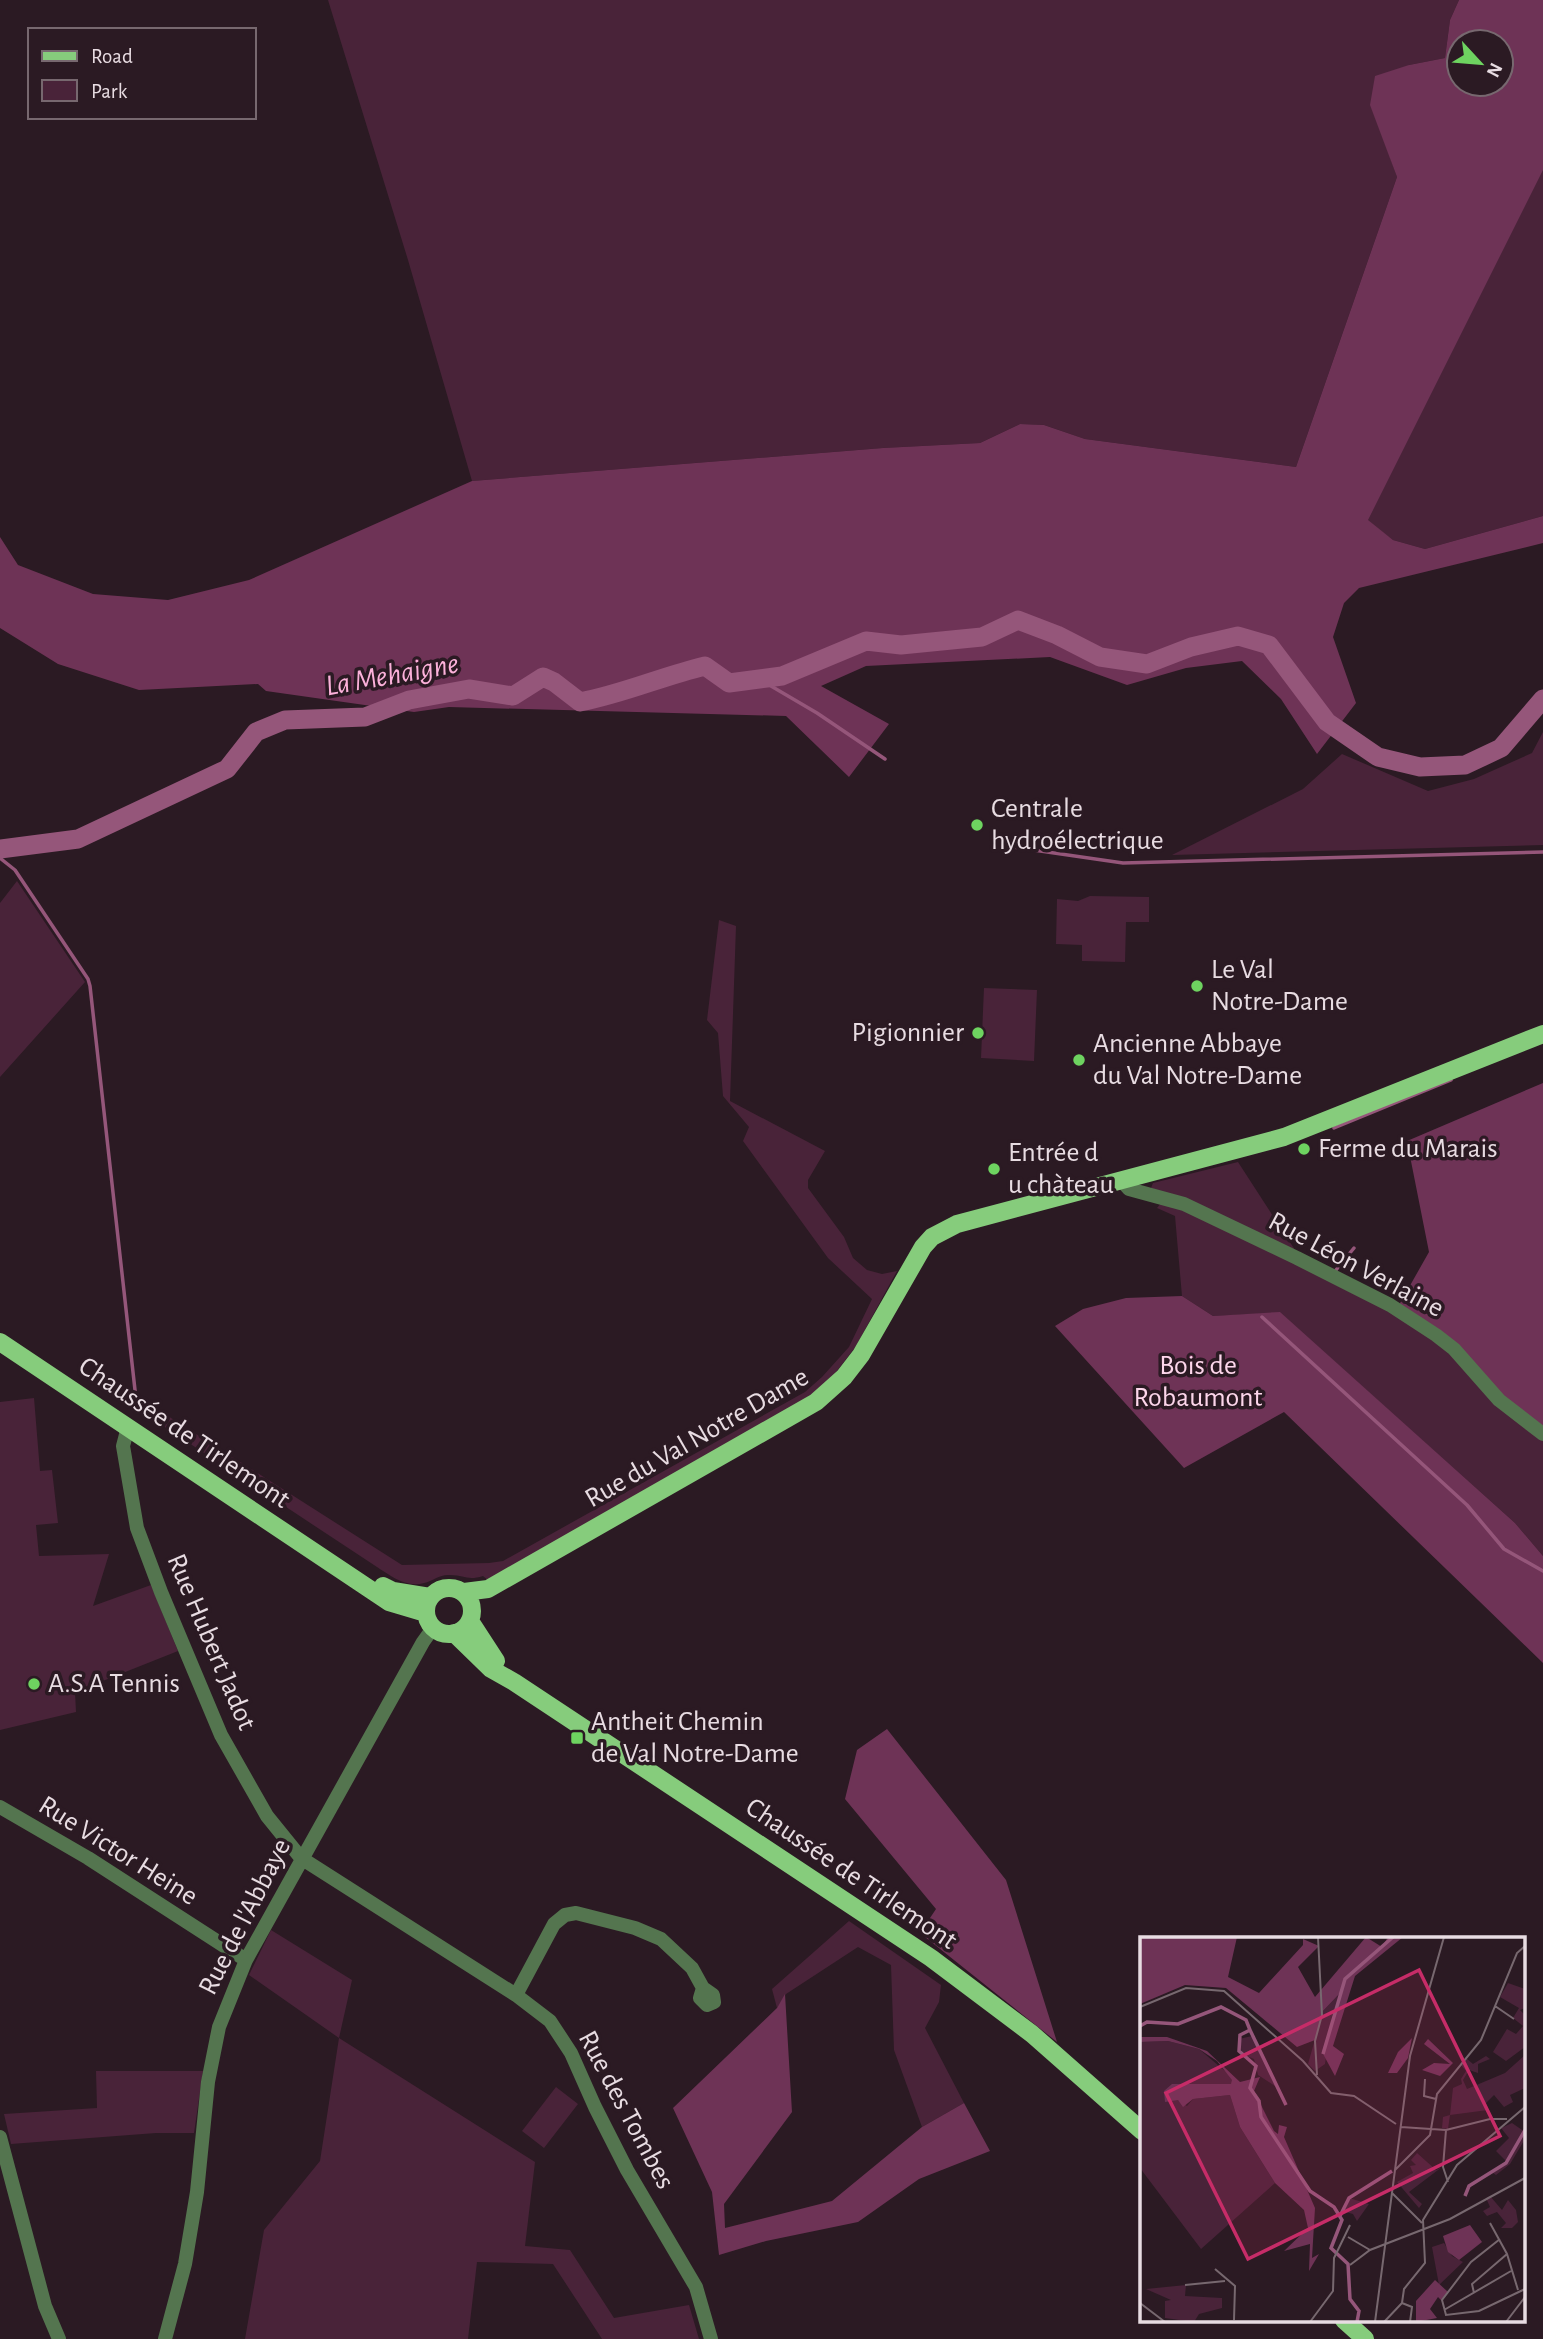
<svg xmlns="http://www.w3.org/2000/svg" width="1543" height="2339" viewBox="0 0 1543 2339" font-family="'Alegreya Sans',sans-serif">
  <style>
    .green { fill: #492339 }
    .forest { fill: #6e3356; fill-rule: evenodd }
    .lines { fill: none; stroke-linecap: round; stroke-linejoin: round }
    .stream { stroke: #95567a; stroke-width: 3.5 }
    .river { stroke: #95567a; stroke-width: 19 }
    .minor { stroke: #54754f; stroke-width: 14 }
    .major { stroke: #86cc7c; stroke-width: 18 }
    .poi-dot { fill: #6ed360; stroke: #2b1a23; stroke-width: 2.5 }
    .labels { text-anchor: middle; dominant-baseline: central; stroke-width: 7; stroke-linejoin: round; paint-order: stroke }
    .poi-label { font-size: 28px; fill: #e8dce2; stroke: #2b1a23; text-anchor: start }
    .street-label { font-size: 28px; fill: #e8dce2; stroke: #2b1a23 }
    .park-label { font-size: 28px; fill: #fdd6eb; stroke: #2b1a23 }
    .water-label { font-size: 30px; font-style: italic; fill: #fcb1da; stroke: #2b1a23 }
    .inset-river { fill: none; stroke: #95567a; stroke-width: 3.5 }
    .inset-road { fill: none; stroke: #77686f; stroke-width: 2 }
    .view { fill: #c62c68; fill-opacity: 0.15; stroke: #c62c68; stroke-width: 3.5 }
    .inset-edge { fill: none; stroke: #e8dce2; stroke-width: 3.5 }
  </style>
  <rect width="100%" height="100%" fill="#2b1a23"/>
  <!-- green -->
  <path class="green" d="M328 0H1459L1450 20 1445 58 1409 65 1390 157 1397 177 1296 467 1085 439 1044 425 1020 424 980 443 883 448 472 481 408 260Z
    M1543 167V516L1425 549 1393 540 1367 521 1408 426Z
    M1543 732V845L1172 855 1303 789 1342 754 1428 791 1474 779 1532 753Z
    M17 881 85 982 0 1077V903Z
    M1090 896 1149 897V922H1126L1125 962 1082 961V945L1056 944 1057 899 1078 901Z
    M719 920 736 926 730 1101 825 1151 808 1180V1188L844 1237 853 1258 867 1270 882 1274 897 1271 856 1346 820 1393 489 1581 483 1576C467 1581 465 1575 450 1575 440 1574 433 1581 424 1583 406 1588 391 1576 377 1567L142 1412 149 1404 402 1565 489 1563 503 1561 805 1392 822 1377 849 1347 872 1299 828 1258 743 1141 749 1127 723 1096 718 1033 707 1020Z
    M984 988 1037 990 1034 1061 981 1058Z
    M1238 1162 1295 1250 1399 1305 1543 1439V1556L1515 1523 1280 1313 1213 1316 1182 1296 1175 1216 1157 1208 1168 1195 1151 1188 1153 1183Z
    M34 1398 40 1471 52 1470 58 1523 36 1525 39 1556 109 1554 93 1606 151 1585 178 1651 75 1692 76 1712 0 1730V1402Z
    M849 1921 941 1985 939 2002 925 2028 964 2103 922 2127 894 2050 891 1965 858 1947 786 1994 777 2008 772 1989Z
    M271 1930 352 1980 339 2038 535 2162 525 2246 570 2250 614 2318 689 2305 699 2339H602L553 2264 477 2262 468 2339H245L264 2230 320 2161 339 2038 249 1975Z
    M96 2071H203L194 2133H156L11 2144 4 2114 97 2108Z
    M556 2087 578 2104 544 2148 522 2131Z"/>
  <!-- forest -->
  <path class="forest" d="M1459 0H1543V170L1368 520 1393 540 1425 549 1543 516V543L1359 588 1344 603 1333 637 1356 703 1317 754 1281 699 1242 661 1186 668 1127 685 1050 657 866 666 821 686 889 724 849 777 786 716 449 707 414 712 266 691 258 684 139 690 58 664 0 628V537L18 565 93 594 168 600 249 580 472 481 883 448 980 443 1020 424 1044 425 1085 439 1296 467 1397 177 1370 105 1375 76 1409 65 1445 58 1450 20ZM1501 42V84H1459V42Z
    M1543 1083V1439L1399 1305 1429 1252 1407 1141Z
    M1182 1296 1213 1316 1280 1312 1515 1523 1543 1556V1663L1284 1412 1184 1468 1055 1326 1083 1309 1126 1298Z
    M887 1729 1006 1880 1057 2042 920 1933 936 1909 845 1799 857 1750Z
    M785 1994 792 2112 724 2204 725 2228 832 2201 922 2127 964 2103 990 2151 919 2179 858 2222 766 2241 719 2255 712 2192 673 2108 777 2008Z"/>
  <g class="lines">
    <!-- stream -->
    <path class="stream" d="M759 679 817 713 885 759
      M1013 847 1123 863 1543 852
      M0 858 15 870 88 979 90 986 137 1408
      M1334 1128 1451 1080
      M1336 1270 1354 1248
      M1262 1317 1467 1505 1504 1549 1543 1571"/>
    <!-- river -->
    <path class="river" d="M0 849 78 839 227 769 256 732 285 720 365 717 409 700 469 689 513 696 543 677 554 682 580 702C623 694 663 676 705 666L729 683 782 676 866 641 901 645 982 637 1018 620 1057 635 1100 657 1147 664 1191 647 1238 636 1269 645 1327 722 1378 757 1420 767 1465 765 1501 748 1543 699"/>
    <!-- minor -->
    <path class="minor" d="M1120 1179 1129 1189 1184 1204 1297 1258 1390 1305 1436 1335 1454 1349 1499 1400 1543 1434
      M128 1427 123 1446 137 1528 161 1592 221 1735 267 1816 301 1858 516 1995 550 2021 571 2053 595 2107 627 2170 696 2287 711 2339
      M0 1807 88 1858 246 1960
      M516 1995 554 1924 565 1915 576 1913 635 1928 661 1939 692 1968 703 1988 700 1998 707 2005 714 2002 713 1995 703 1988
      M0 2137 45 2306 59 2339
      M165 2339 185 2264 197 2192 208 2082 219 2027 246 1960 423 1642 433 1628"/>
    <!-- major -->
    <path class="major" d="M0 1342 389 1602 426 1613
      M383 1586 393 1591 430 1597
      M426 1611a23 23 0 1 1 46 0a23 23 0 1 1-46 0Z
      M464 1592 488 1589 816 1402 844 1377 861 1355 923 1247 932 1237 957 1224 1284 1137 1543 1034
      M470 1621 496 1661
      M454 1633 491 1669 514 1682 931 1958 1032 2034 1142 2131
      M1344 2320 1365 2339"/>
  </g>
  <!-- markers -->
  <g class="poi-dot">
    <circle cx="977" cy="825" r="7"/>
    <circle cx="1197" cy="986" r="7"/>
    <circle cx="978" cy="1033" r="7"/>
    <circle cx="1079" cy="1060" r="7"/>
    <circle cx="1304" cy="1149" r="7"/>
    <circle cx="994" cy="1169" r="7"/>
    <circle cx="34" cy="1684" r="7"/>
    <rect x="570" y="1731" width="14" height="14" rx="3.5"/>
  </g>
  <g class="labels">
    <!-- poi labels -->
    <g class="poi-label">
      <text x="991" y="809">Centrale<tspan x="991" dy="32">hydroélectrique</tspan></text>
      <text x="1211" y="970">Le Val<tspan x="1211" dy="32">Notre-Dame</tspan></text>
      <text x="964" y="1033" text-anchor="end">Pigionnier</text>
      <text x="1093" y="1044">Ancienne Abbaye<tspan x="1093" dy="32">du Val Notre-Dame</tspan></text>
      <text x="1318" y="1149">Ferme du Marais</text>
      <text x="1008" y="1153">Entrée d<tspan x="1008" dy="32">u chàteau</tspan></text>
      <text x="48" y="1684">A.S.A Tennis</text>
      <text x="591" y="1722">Antheit Chemin<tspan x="591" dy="32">de Val Notre-Dame</tspan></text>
    </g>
    <!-- street labels -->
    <g class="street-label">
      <text transform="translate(1356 1265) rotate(28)">Rue Léon Verlaine</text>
      <text transform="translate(184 1433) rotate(34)">Chaussée de Tirlemont</text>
      <text transform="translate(697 1438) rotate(-30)">Rue du Val Notre Dame</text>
      <text transform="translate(211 1642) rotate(67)">Rue Hubert Jadot</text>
      <text transform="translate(118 1851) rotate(32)">Rue Victor Heine</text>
      <text transform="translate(851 1874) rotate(34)">Chaussée de Tirlemont</text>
      <text transform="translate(245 1917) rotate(-63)">Rue de l'Abbaye</text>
      <text transform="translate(626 2110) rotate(62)">Rue des Tombes</text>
    </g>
    <!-- park labels -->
    <g class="park-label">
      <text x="1198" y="1366">Bois de<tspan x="1198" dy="32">Robaumont</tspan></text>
    </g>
    <!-- water labels -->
    <g class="water-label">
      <text transform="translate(392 675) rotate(-10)">La Mehaigne</text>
    </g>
  </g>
  <!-- overview -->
  <g transform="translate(1140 1937)">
    <rect width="385" height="385" fill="#2b1a23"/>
    <path d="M368 46 385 52V71L380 73 385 78V110L366 124 353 115 367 92 376 97 383 89 373 81 379 71 360 60ZM204 52 192 79 185 127 175 134 168 127 183 74ZM112 99 138 151 118 138 114 122 102 117 99 102ZM28 104 59 112 92 140V147L38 163 47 169 53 162 90 158 100 190 135 246 61 312 0 231V105ZM385 118V151L370 158 373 165 364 170 354 158 345 167 348 173 310 178 308 192 302 191 303 180 310 178 313 151 322 147 321 142 326 134 320 127 326 121 333 127 346 119 350 122 338 127V136L329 133 323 143 327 152 365 136ZM372 186 385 195V202L370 227 356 238 353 236 367 225 356 214 369 201 361 191ZM277 216 296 233 302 230 269 255 282 267 279 271 257 245 273 236 270 229 276 228 271 223ZM350 259 362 273 368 263 376 273 378 285 372 291H361L366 286 357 275 347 279 343 274 350 270 346 261ZM209 261 229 267 217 284 213 277 202 274ZM304 306 312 319 323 325 299 348 292 310ZM46 348 45 359 82 361V371L59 377 54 385 25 381V364L31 363 6 352Z" fill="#492339"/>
    <path d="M0 0H97L88 40 119 56 163 8V2L179 9 158 30 175 60 226 0 242 10 248 0H263L215 39 193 109 204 117 195 139 182 115 203 53 183 74 175 103 157 110 86 51 45 48 0 67ZM27 100 67 114 100 145 120 140 114 154 134 194 138 197 139 188 147 190 144 200 175 271 172 321 179 317 169 334 170 307 144 314 168 291 164 273 135 246 100 190 90 158 53 162 43 170 38 163 25 165 24 154 32 147H91L92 143 77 124 59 112 28 104 0 105 1 100ZM272 101 268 121 257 136H248L258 115ZM288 102 313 126 300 139 282 133 294 126 310 127 284 107ZM330 288 342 305 319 323 308 315 303 299ZM295 343 308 355 301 363 298 360 290 372 297 381 276 385V364Z" fill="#6e3356"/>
    <path class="inset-river" d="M0 89 7 85 38 87 81 70 106 83 110 93 100 98 99 114 116 129 110 151 119 164 121 180 170 254 194 270 202 283 191 311 208 327 210 362 219 374 217 385M110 93 146 168M183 117 205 42 253 0M325 259 329 249 366 226 385 193M200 279 209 261 252 234"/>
    <path class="inset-road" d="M355 69 374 82M0 70 46 51 84 54 163 124 191 156 214 159 256 187M177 138 175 104 182 78 178 0M285 142 284 159 296 162M261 190 306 193 350 182H367M306 193 303 230 308 245M255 233 290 198 297 157 341 103 377 16 385 9M252 256 282 286M350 286 367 317 378 353M208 300 230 313M360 302 331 325 302 363 306 378 339 374 385 352M210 328 230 313 310 282 385 241M75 332 95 349 94 383M45 348 85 344M385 352V258M334 356 332 347 367 317M0 366 25 385M262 366 272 370 270 385M304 373 371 334M73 385H98M170 385 193 354 194 321 210 288M235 385 270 119 304 0M244 385 262 366 264 352 285 326 283 283 317 228 385 170M366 385 385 360"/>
    <path class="view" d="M279 33 360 199 108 322 26 156Z"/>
    <rect width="385" height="385" class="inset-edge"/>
  </g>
  <!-- legend -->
  <rect x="28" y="28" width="228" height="91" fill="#2b1a23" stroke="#77686f" stroke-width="2"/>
  <rect x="42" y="51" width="35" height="10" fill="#86cc7c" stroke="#77686f" stroke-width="2"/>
  <text x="91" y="63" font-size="21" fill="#e8dce2">Road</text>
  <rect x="42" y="80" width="35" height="21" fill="#492339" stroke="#77686f" stroke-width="2"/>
  <text x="91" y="98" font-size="21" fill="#e8dce2">Park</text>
  <!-- north arrow -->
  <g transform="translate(1480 63) rotate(116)"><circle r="33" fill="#2b1a23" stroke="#77686f" stroke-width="2"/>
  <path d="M0-5L12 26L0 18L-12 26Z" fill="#6ed360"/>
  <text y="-10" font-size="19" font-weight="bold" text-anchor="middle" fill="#e8dce2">N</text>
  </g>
</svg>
